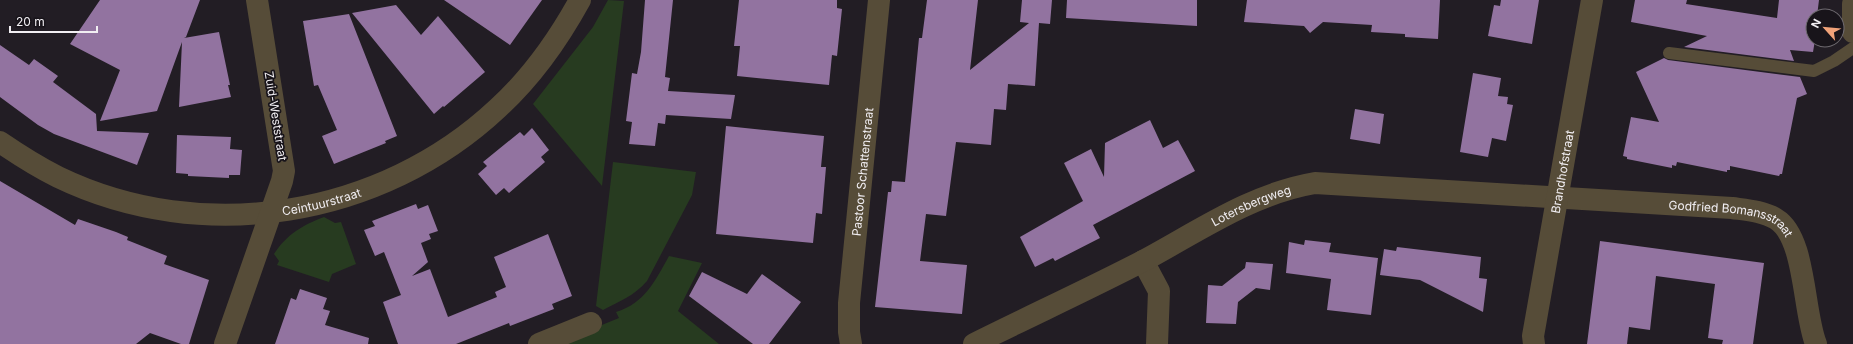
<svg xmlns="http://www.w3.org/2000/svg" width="1853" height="344" viewBox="0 0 1853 344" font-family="Inter,sans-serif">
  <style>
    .grass { fill: #273b20 }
    .building { fill: #9273a0 }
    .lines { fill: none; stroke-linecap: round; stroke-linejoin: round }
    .lane { stroke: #564c38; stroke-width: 12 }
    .street { stroke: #564c38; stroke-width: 22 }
    .labels { text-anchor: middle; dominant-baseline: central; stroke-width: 3.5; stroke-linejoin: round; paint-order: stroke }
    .street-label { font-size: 12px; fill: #f1eef2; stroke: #18141a }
  </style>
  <rect width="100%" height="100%" fill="#221d24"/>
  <!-- grass -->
  <path class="grass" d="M608 0 624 1 602 186 533 104 593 27Z
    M613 162 696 172 692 195 647 281C634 296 620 301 603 310L596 306Z
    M324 217 335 223 341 222 356 264 332 274 329 282 277 265 279 261 274 254C287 234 303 225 324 217Z
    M669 256 702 263 678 311 719 344H555L619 318 616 312C645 303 655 281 669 256Z"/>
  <!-- building -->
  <path class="building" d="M100 0H200L186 37 184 38 219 32 230 85H228L231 97 179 107 182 42 157 111 100 121 120 70 70 44Z
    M444 0H542L510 45Z
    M645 0H673L665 77 670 78 668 91 735 95 731 119 666 115 665 124 658 123 655 146 629 144 632 122 626 121 632 73 637 74 641 52Z
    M739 0H837V8L842 9 837 56 832 55 829 85 737 76 740 46H734Z
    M927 0H978L970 70 1029 23 1020 22 1022 0H1052L1050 24 1039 23 1035 86 1008 84 1006 110 994 109 991 145 956 142 946 216 926 214 920 261 967 265 962 314 875 307 888 192H891L892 181 905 182 919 38H922Z
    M1067 0H1197V26L1066 18Z
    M1247 0H1440L1438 39 1405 37V34L1371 32 1372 25 1323 22 1310 33 1304 26 1244 22Z
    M1501 0H1539L1532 44 1488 36 1494 5 1500 6Z
    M1635 0H1687L1686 4 1777 18 1779 0H1819L1817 16H1813V40H1815L1813 52 1790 50 1794 61 1684 47 1707 36 1631 22Z
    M396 5 421 35 438 16 485 72 444 107 443 106 434 114 352 13Z
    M349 14 397 136 385 141 386 143 334 164 322 136 337 130 318 85 314 86 303 21Z
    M0 45 29 65 34 59 58 76 53 82 96 114 97 131 149 133 137 165 54 134 38 125 0 97Z
    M1664 58 1668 60 1800 77 1807 94 1797 98 1782 174H1780L1779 176 1730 166V170H1727V172L1677 162 1676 166 1672 165V168L1627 159V157L1623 156 1631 117 1659 122 1636 72Z
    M1473 73 1501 78 1498 96 1508 97 1507 104 1513 105 1506 141 1492 138 1488 157 1460 152Z
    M1355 109 1384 114 1380 144 1350 139Z
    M1150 120 1163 148 1178 140 1195 171 1093 225 1100 238 1055 261 1053 258 1035 267 1020 237 1083 201 1064 163 1091 149 1104 177 1105 143Z
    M726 126 824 136 821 167H826L822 214 816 213 813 243 716 234Z
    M532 128 549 150 541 157 545 162 509 193 504 188 496 195 478 174 487 166 483 162 520 132 524 136Z
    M177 135 231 137 230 149 242 150 240 175H229V178L188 176V174L176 173Z
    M0 181 75 225 78 219 116 232 128 237 127 240 167 256 164 264 209 280 189 344H181L150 333 136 344H0Z
    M416 204 418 209 428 205 438 231 429 234 431 239 421 243 428 262 412 276 430 269 448 317 497 297 495 292 506 287 494 257 548 234 572 296 552 304 554 309 510 326 509 323 456 344H398L383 302 401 295 384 252 375 256 364 230 375 226 372 221Z
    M1305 240 1331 243 1329 252 1378 258 1371 315 1327 310 1331 279 1286 273 1289 242 1304 245Z
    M1600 241 1764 263 1753 344H1722L1723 340 1708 338 1715 284 1656 276 1650 330 1629 327 1627 344H1587Z
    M1397 247 1481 257 1479 278 1487 279 1483 312 1420 280 1380 275 1384 249 1396 251Z
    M1246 262 1273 264 1270 290 1256 288 1238 302 1236 324 1206 323 1208 285 1222 286 1245 268Z
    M702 272 747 294 762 274 801 302 769 344H753L689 296Z
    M300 289 327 298 323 309 330 311 325 325 369 338 368 344H275L291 298 296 300Z"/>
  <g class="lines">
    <!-- lane -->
    <path class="lane" d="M1669 53 1814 71 1834 61 1853 48"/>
    <!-- street -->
    <g class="street">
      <path d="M1853 4V32"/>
      <path id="s1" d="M0 142C19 155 38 167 58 177 203 247 382 217 498 108 532 77 558 40 580 0"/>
      <path d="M1143 261 1159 291 1157 344"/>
      <path d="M225 344 282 181 284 171 257 0"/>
      <path d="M539 344 591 323"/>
      <path id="s2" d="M851 344 849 332V303L879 0"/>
      <path id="s3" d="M974 344C1030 316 1087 290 1143 261 1199 231 1251 194 1315 183L1732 208C1746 210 1763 211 1776 219 1806 237 1803 312 1816 344"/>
      <path id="s4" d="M1534 344 1533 336 1592 0"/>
    </g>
  </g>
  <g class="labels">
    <!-- street labels -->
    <g class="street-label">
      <text transform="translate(276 116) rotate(81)">Zuid-Weststraat</text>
      <text stroke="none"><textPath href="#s2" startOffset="173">Pastoor Schattenstraat</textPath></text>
      <text stroke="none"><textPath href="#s4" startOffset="175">Brandhofstraat</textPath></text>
      <text stroke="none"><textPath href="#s1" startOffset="338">Ceintuurstraat</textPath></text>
      <text stroke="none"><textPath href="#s3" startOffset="310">Lotersbergweg</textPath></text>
      <text stroke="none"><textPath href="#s3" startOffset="798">Godfried Bomansstraat</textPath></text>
    </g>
  </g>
  <!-- north arrow -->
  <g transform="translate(1825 28) rotate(297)"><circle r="19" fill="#18141a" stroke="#6f6b70"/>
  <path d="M0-3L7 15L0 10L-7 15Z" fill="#f0a279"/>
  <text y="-6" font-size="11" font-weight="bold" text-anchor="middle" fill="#f1eef2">N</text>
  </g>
  <!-- scale -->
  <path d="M10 26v6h87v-6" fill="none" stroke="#f1eef2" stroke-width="2"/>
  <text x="16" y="26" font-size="12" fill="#f1eef2" stroke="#18141a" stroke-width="3" paint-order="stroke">20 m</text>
</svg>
